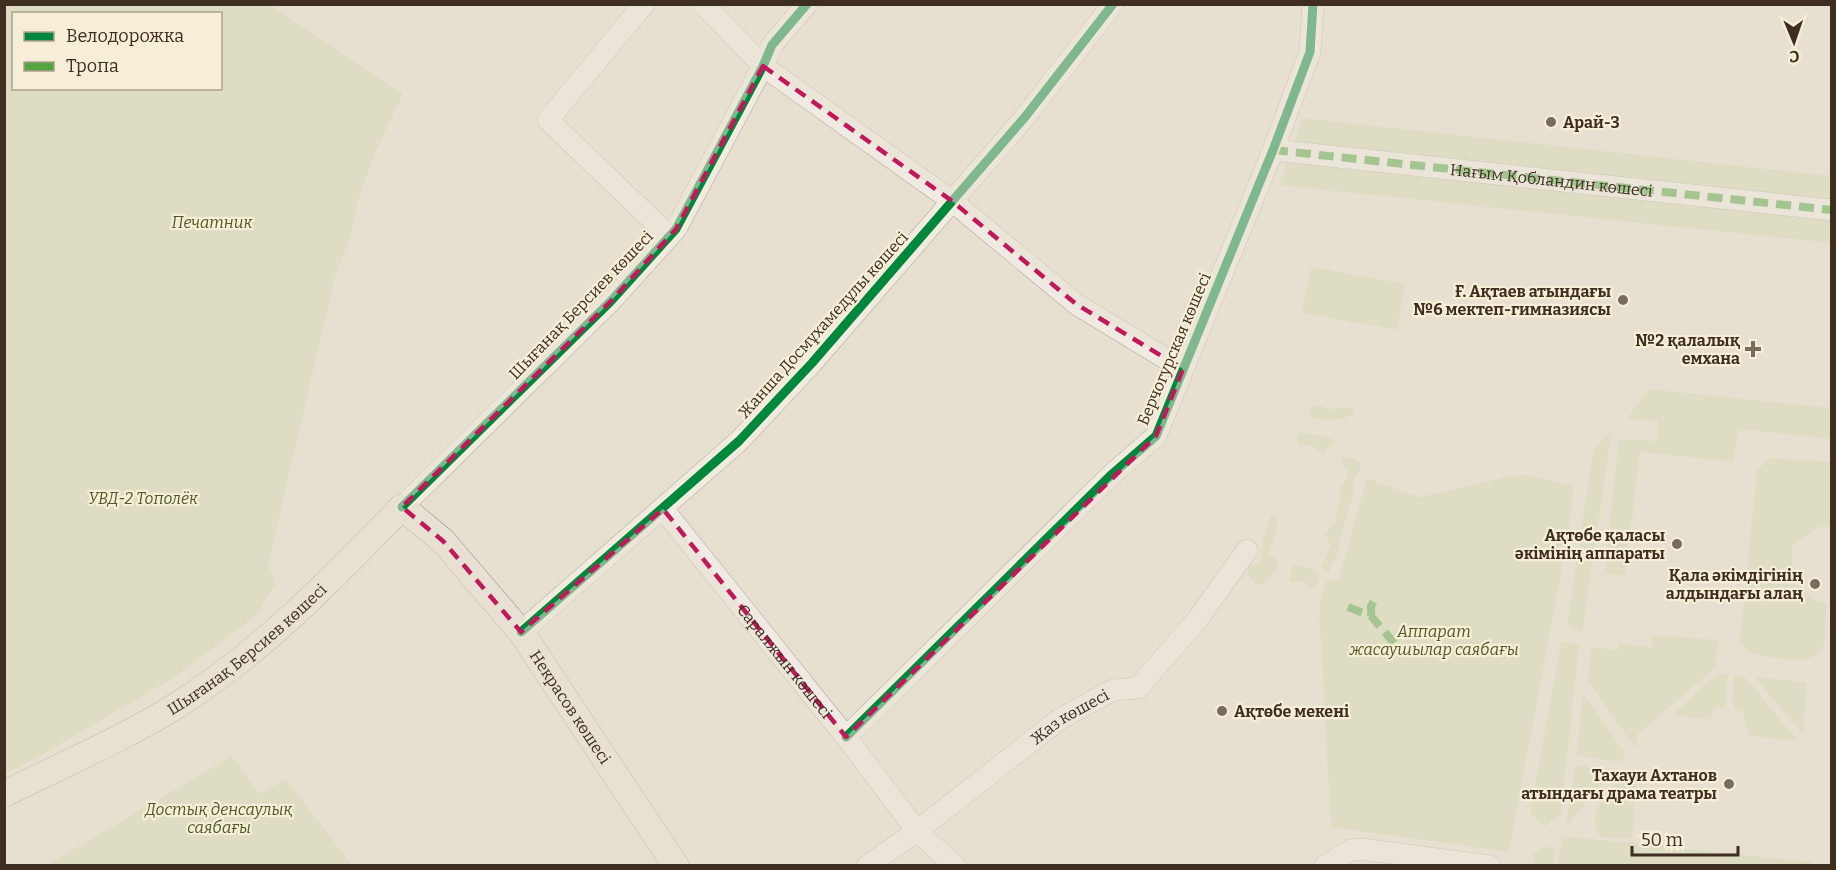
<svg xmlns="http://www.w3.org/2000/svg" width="1836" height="870" viewBox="0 0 1836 870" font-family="Bitter,serif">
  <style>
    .green { fill: #d6d7b3; fill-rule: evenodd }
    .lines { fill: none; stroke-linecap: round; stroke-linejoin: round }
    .minor-casing { stroke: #ada599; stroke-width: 22 }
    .major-casing { stroke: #928b80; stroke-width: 27 }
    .minor { stroke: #efebe3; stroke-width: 21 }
    .major { stroke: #e6e1d4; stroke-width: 26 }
    .quiet { stroke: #54a441; stroke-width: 8; stroke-dasharray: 15 8; stroke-linecap: butt }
    .cycleway-casing { stroke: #f7eed8; stroke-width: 13 }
    .cycleway { stroke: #00873e; stroke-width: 9 }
    .marked { fill: none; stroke: #c2185b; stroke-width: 4.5; stroke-dasharray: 12 8; stroke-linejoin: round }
    .poi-dot { fill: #786c5e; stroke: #f7eed8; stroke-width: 2 }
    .labels { text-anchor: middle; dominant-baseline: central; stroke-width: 4.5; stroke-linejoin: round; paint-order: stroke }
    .poi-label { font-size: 16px; font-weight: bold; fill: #3d2e20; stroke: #f7eed8; text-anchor: end }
    .street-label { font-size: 16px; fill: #3d2e20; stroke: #f7eed8 }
    .park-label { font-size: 16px; font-style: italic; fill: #4d5a26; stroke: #f7eed8 }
  </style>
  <rect width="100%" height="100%" fill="#e7e0d1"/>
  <!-- green -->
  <path class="green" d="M4 5H270L403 94 375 153 358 200 351 237 336 273 268 565 276 583 257 615 172 679 45 753 5 774ZM14 14H220V88H14Z
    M1303 118 1831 176V243L1279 185Z
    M1311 267 1405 284 1397 330 1302 313Z
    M1648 389 1831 408V439L1738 429 1734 462 1640 452 1625 576 1604 574 1619 439 1657 441 1658 421 1627 419Z
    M1319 405 1328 409 1352 407 1355 413C1351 417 1337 420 1330 420 1324 420 1321 417 1315 419L1309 413V407Z
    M1612 430 1582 633 1567 624 1593 451Z
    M1298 432C1312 434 1324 435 1337 441L1322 453 1311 445 1300 446 1296 439Z
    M1342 457C1351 457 1357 458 1362 465L1353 482V496L1339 541V551L1329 572 1321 568 1331 545 1325 534 1337 520 1336 512 1340 501V489L1346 480 1348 470 1342 464Z
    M1770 458 1829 462 1831 464V524L1819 527 1793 544 1791 577C1801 588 1811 602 1827 604 1825 617 1826 633 1823 646 1818 670 1767 656 1749 653L1740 642 1757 470Z
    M1521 474 1574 486 1568 536 1509 852 1331 827 1319 607 1327 579 1338 581 1367 478 1419 497Z
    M1276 515 1278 524 1269 553 1277 561V568L1273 572 1266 583 1256 585 1247 574 1249 566 1261 563C1259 543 1265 534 1271 516Z
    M1293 565 1314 569 1319 573V580L1315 587 1310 588 1304 581 1290 582 1289 578Z
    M1653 635 1718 640 1715 668 1638 734 1636 749 1588 681 1591 647 1618 650 1619 644 1651 647Z
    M1561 642 1579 644 1561 814 1544 827 1530 813Z
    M1718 673 1728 675 1725 706 1714 709 1710 720 1672 715Z
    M1734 675 1744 676 1798 741 1749 736 1742 711H1737L1732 702Z
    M1754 677 1807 682 1803 734Z
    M1583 693 1625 753 1621 762 1576 756Z
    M232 756 259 794 286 779 352 865H47Z
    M1575 765 1615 769 1566 826Z
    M1617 780 1637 782 1632 839 1600 837C1586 815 1603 797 1617 780Z
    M1562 836 1812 862V865H1558Z
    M1547 846 1554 850 1553 865H1535L1532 855Z"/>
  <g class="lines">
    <defs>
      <g id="minor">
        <path d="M644 4 548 120 669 236"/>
        <path d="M703 4 763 66 952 201 1076 304 1183 369"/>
        <path id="s1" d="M1273 150 1832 210"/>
        <path d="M402 507 611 301 676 229 763 66 772 45 807 4"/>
        <path id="s2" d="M663 509 846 737 917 831 955 866"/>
        <path d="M521 632 739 441 812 363 1025 117 1113 4"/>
        <path d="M846 737 1110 476 1156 436 1273 150 1310 52 1313 4"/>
        <path id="s3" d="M867 866 917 831 1060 719 1113 690 1138 688 1197 620 1247 550"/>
        <path d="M1325 866 1351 850 1362 849 1490 866"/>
      </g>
      <g id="major">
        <path id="s4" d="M4 794C60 766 123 739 176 706 264 650 330 581 402 507L443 541 521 632 676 866"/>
      </g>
    </defs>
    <!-- minor casing -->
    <use href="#minor" class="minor-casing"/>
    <!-- major casing -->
    <use href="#major" class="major-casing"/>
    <!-- minor -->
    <use href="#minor" class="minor"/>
    <!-- major -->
    <use href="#major" class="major"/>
    <!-- quiet -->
    <path class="quiet" d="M1273 150 1832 210
      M1348 607 1371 616 1394 643
      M1371 616V606L1376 597"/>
    <defs>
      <path id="cycleway" d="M402 507 611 301 676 229 763 66 772 45 807 4
        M521 632 739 441 812 363 1025 117 1113 4
        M846 737 1110 476 1156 436 1273 150 1310 52 1313 4"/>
    </defs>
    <!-- cycleway casing -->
    <use href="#cycleway" class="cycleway-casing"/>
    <!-- cycleway -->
    <use href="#cycleway" class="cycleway"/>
  </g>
  <!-- marked area -->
  <path d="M0 0H1836V870H0ZM763 66 952 201 1076 304 1183 369 1156 436 846 737 663 509 521 632 443 541 402 507 611 301 676 229Z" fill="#e7e0d1" fill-opacity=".55" fill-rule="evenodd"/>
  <path class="marked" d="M763 66 952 201 1076 304 1183 369 1156 436 846 737 663 509 521 632 443 541 402 507 611 301 676 229Z"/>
  <!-- markers -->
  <g class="poi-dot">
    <circle cx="1551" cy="122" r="6"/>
    <circle cx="1623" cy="300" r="6"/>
    <path d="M1750 340h6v6h6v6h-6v6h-6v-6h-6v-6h6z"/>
    <circle cx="1677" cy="544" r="6"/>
    <circle cx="1815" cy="584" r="6"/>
    <circle cx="1222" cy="711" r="6"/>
    <circle cx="1729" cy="784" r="6"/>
  </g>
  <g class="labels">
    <!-- poi labels -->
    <g class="poi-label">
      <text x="1563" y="122" text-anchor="start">Арай-3</text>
      <text x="1611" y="291">Ғ. Ақтаев атындағы<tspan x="1611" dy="18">№6 мектеп-гимназиясы</tspan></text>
      <text x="1740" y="340">№2 қалалық<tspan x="1740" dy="18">емхана</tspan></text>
      <text x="1665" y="535">Ақтөбе қаласы<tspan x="1665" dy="18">әкімінің аппараты</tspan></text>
      <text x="1803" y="575">Қала әкімдігінің<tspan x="1803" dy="18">алдындағы алаң</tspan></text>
      <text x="1234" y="711" text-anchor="start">Ақтөбе мекені</text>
      <text x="1717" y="775">Тахауи Ахтанов<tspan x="1717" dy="18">атындағы драма театры</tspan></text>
    </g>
    <!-- street labels -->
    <g class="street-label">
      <text stroke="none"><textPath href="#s1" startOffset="280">Нағым Қобландин көшесі</textPath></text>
      <text transform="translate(581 305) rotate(-46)">Шығанақ Берсиев көшесі</text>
      <text transform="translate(823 325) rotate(-48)">Жанша Досмұхамедұлы көшесі</text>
      <text transform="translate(1174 349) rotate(-67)">Берчогурская көшесі</text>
      <text stroke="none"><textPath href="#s4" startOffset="284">Шығанақ Берсиев көшесі</textPath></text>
      <text stroke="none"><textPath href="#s2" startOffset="195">Саралжын көшесі</textPath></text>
      <text stroke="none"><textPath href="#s4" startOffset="758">Некрасов көшесі</textPath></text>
      <text stroke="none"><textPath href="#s3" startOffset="252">Жаз көшесі</textPath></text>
    </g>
    <!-- park labels -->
    <g class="park-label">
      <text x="212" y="222">Печатник</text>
      <text x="143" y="498">УВД-2 Тополёк</text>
      <text x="1434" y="631">Аппарат<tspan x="1434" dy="18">жасаушылар саябағы</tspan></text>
      <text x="219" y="809">Достық денсаулық<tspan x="219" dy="18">саябағы</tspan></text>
    </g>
  </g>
  <!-- border -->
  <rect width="1836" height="870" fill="none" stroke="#3d2e20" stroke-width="12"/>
  <!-- legend -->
  <rect x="12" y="12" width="210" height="78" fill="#f7eed8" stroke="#ada18e" stroke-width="1.5"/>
  <rect x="24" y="32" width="30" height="9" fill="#00873e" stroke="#ada18e" stroke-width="1.5"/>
  <text x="66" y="42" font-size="18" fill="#3d2e20">Велодорожка</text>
  <rect x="24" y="62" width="30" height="9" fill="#54a441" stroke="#ada18e" stroke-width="1.5"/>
  <text x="66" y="72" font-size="18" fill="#3d2e20">Тропа</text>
  <!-- north arrow -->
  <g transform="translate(1794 42) rotate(178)" stroke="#f7eed8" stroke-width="4.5" paint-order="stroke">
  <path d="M0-4.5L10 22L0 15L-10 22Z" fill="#3d2e20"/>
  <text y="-9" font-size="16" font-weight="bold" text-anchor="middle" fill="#3d2e20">С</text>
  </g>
  <!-- scale -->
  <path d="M1632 846v9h106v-9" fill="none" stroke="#3d2e20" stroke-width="3"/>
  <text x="1641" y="846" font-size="18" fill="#3d2e20" stroke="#f7eed8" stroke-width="4.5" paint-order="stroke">50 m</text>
</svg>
